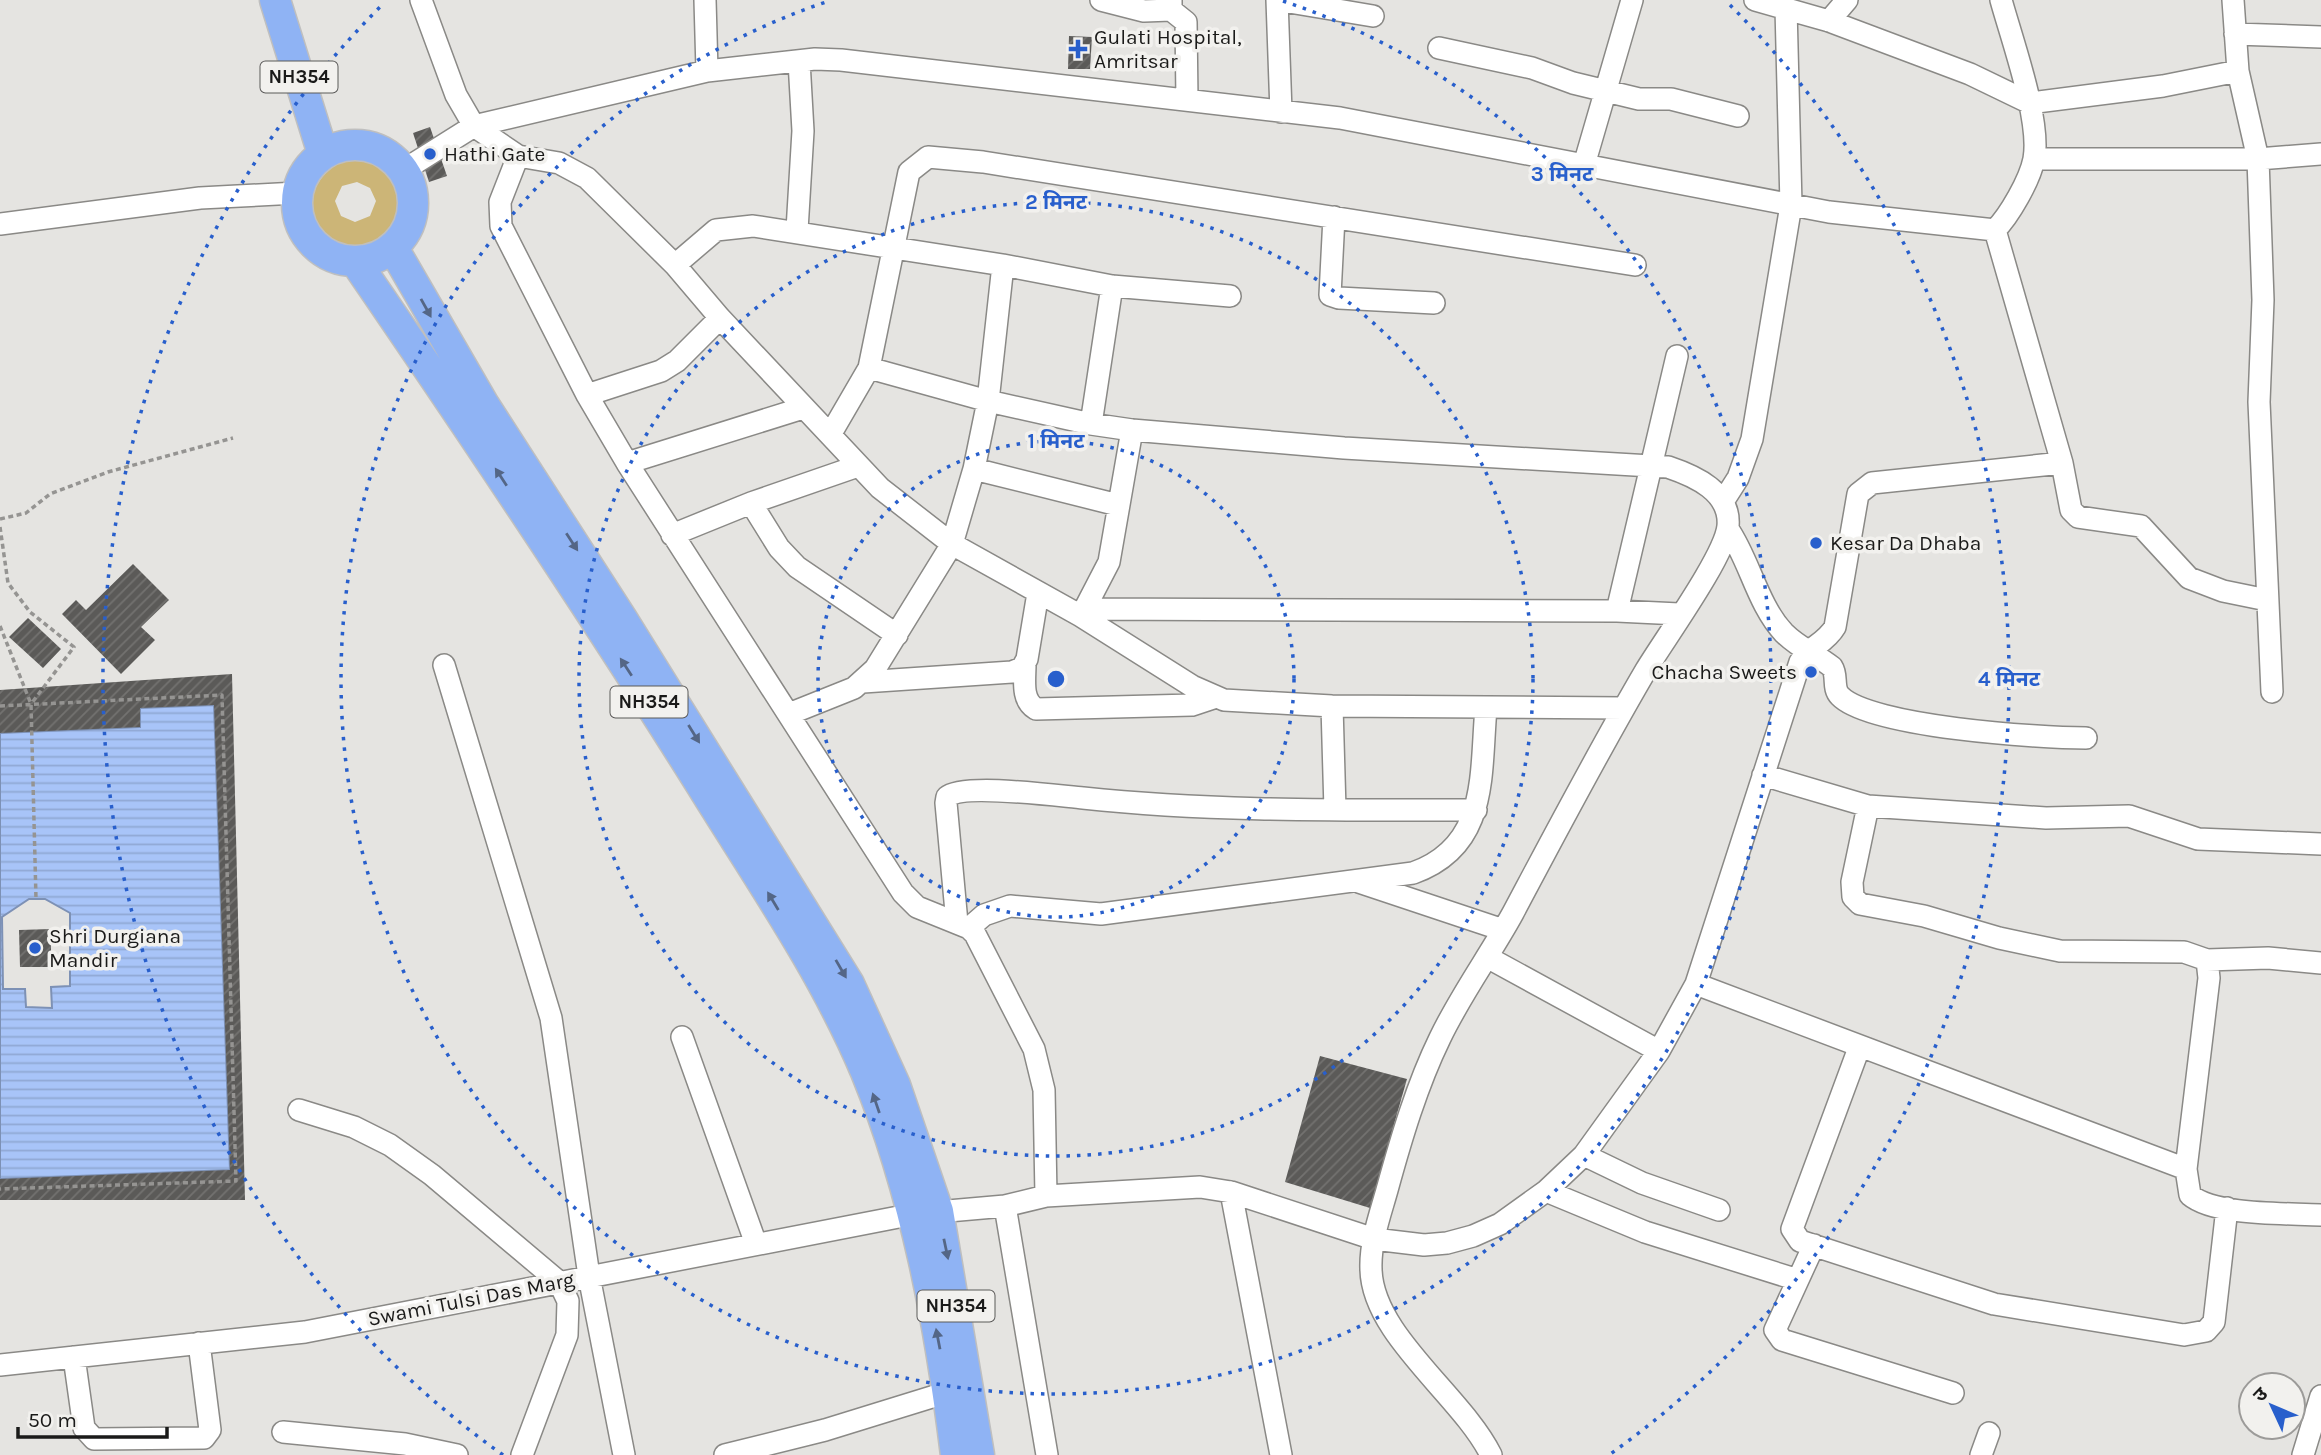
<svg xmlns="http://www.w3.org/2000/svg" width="2321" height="1455" viewBox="0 0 2321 1455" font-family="Karla,'Noto Sans Devanagari',sans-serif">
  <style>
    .green { fill: #ccb577; fill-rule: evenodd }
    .water { fill: url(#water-rules); stroke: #7d91b5; stroke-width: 2; fill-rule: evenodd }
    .building { fill: url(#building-hatch) }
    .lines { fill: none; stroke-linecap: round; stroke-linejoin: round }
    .minor-casing { stroke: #8a8986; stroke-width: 24 }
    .highway-casing { stroke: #bfbfbf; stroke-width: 33 }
    .path { stroke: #959492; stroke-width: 3.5; stroke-dasharray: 5 3.5; stroke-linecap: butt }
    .minor { stroke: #fff; stroke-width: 21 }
    .highway { stroke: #8fb3f4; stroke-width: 30 }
    .oneway { fill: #546686 }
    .ring { fill: none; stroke: #285fcc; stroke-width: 3.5; stroke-dasharray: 3.5 7 }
    .poi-dot { fill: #285fcc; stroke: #f2f1ee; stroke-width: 2.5 }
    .labels { text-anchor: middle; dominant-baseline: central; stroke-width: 7; stroke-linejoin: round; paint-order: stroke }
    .shield { fill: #f2f1ee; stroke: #5b5a59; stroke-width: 2 }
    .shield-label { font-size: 19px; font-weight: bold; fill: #1a1a19 }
    .poi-label { font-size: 21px; fill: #1a1a19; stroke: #f2f1ee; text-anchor: start }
    .street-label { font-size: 21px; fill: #1a1a19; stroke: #f2f1ee }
    .centre { fill: #285fcc; stroke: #f2f1ee; stroke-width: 3.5 }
    .ring-label { font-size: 21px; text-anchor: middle; font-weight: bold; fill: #285fcc; stroke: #f2f1ee; stroke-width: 7; stroke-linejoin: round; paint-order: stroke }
  </style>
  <defs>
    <pattern id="water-rules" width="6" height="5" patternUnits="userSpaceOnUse" patternTransform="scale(1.75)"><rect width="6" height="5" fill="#a8c4f8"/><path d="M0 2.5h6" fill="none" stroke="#90a8d4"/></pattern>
    <pattern id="building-hatch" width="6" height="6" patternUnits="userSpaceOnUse" patternTransform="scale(1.75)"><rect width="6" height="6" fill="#5b5a58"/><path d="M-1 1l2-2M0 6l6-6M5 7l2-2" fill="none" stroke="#737270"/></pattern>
  </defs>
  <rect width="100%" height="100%" fill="#e5e4e1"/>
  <!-- green -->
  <path class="green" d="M361 158C426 174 400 261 343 244 292 228 309 160 361 158ZM357 182 370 188 376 201 370 216 355 222 341 216 335 201 342 186Z"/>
  <!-- water -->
  <path class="water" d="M214 705 230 1170 0 1179V733L140 727V708ZM29 899H45L70 913V986L51 987 52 1008 26 1007 25 989H3L2 917Z"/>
  <!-- building -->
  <path class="building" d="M1069 36 1092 37 1090 69H1068Z
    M430 127 447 176 429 182 413 133Z
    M133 564 169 600 141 627 155 640 121 674 62 614 76 600 86 610Z
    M28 618 61 649 43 668 9 637Z
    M232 674 245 1200H0V1179L230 1170 214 705 140 708V727L0 733V690Z
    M51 929V967H20L19 930Z
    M1320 1056 1407 1079 1370 1208 1285 1182Z"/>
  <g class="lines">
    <defs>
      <path id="minor" d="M421 0 456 95 474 126 518 156 559 163 587 178 675 265 720 318 880 488 952 544 1081 616 1192 686 1224 700 1332 706 1624 708
        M705 0 707 71
        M1101 0 1144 11 1171 10
        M1171 0V10L1186 22 1187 100
        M1277 0 1281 112
        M1277 0 1373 16
        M1755 0 1829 21 1970 74 2030 103 2163 86 2238 71
        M2233 0 2238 71 2258 159 2263 300 2259 402 2272 692
        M1829 21 1847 0
        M2235 34 2321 37
        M1439 48 1532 68 1573 83 1639 99H1671L1738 116
        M518 156 500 202 501 226 587 395 627 463 903 893 917 907 969 928 975 934 1034 1049 1044 1090 1046 1196
        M2034 159H2258L2321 154
        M1584 165 1632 0
        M404 170 474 126 707 71 815 59 841 60 1340 118 1829 212 1995 230
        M1334 217 1330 295 1339 298 1434 303
        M0 224 200 198 297 193
        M797 230 803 131 799 61
        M1995 230C2009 216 2030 180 2034 159 2041 120 2012 40 2001 0
        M675 265 716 230 753 226 1003 265 988 401 974 469 952 544 875 669 854 688 789 714
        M1003 265 1112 286 1230 296
        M869 368 988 401 1091 424 1132 430 1344 448 1668 467C1695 476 1731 492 1728 526 1725 556 1664 640 1646 670 1599 750 1556 832 1513 913 1490 955 1461 994 1440 1038 1417 1085 1401 1139 1387 1190 1380 1215 1370 1242 1371 1269 1372 1335 1462 1396 1491 1455
        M587 395 661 371 677 361 720 318
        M1091 424 1112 286
        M830 435 869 368 909 172 928 157 983 162 1635 265
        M627 463 803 408
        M2062 463 2071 510 2078 517 2141 526 2189 578 2223 591 2267 600
        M974 469 1118 505
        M1724 500 1738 478 1752 439 1791 205 1786 8
        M751 503 779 548 797 567 897 635
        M1728 529C1750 561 1757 604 1784 633 1800 649 1816 654 1832 667 1838 676 1832 688 1840 696 1870 727 2040 738 2086 738
        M672 535 751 503 858 466
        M1085 609 1617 611 1679 614
        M1617 611 1677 356
        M1081 616 1109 562 1132 430
        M1025 664C1025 680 1021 700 1036 709L1192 705 1216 697
        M444 665 551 1018 589 1276 624 1455
        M863 682 1012 672 1022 668 1027 659 1038 593
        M1332 706 1335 810
        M1763 775 1868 806 1852 882 1853 897 1860 904 1924 916 1999 938 2060 951 2184 952 2207 960 2209 978 2186 1169 2190 1195C2215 1216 2287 1213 2321 1215
        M1868 806 2046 818 2129 816 2198 839 2321 844
        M1359 882 1503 930
        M957 923 946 803 947 797C963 783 1059 796 1083 798 1214 812 1345 810 1476 810
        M969 928 984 915 1010 906 1101 914 1413 873C1489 846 1480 775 1486 708
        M1487 957 1659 1051
        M2207 960 2268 958 2321 963
        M1696 984 2186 1169
        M682 1037 756 1244
        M1859 1048 1792 1229 1800 1241 1994 1304 2184 1335 2206 1331 2214 1322 2227 1208
        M299 1110 354 1127 390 1145 432 1175 559 1282 568 1301 567 1335 522 1455
        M1584 1155 1642 1183 1719 1210
        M1546 1191 1645 1232 1798 1280
        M1231 1192 1281 1455
        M1005 1206 1046 1196 1200 1187 1231 1192 1374 1239 1424 1245 1447 1243 1473 1236 1500 1224 1546 1191 1584 1155 1659 1051 1696 984 1800 662C1807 648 1825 644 1835 627L1858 494 1872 483 2062 463 1995 230
        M1814 1245 1775 1330 1782 1340 1953 1393
        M74 1357 84 1428 94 1439 204 1438 210 1430 199 1343
        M0 1365 305 1332 914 1214 1005 1206 1047 1455
        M283 1432 405 1444 457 1455
        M725 1455 825 1430 948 1392
        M1981 1455 1989 1433
        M2303 1455 2321 1396"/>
      <path id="highway" d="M275 0 323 154
        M297 203a58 58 0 1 1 116 0a58 58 0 1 1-116 0Z
        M393 248 484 405 622 619 849 984 895 1085 938 1211 979 1455
        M355 261C473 433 589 606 700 783 758 877 823 970 866 1072 916 1194 940 1325 956 1455"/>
    </defs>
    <!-- minor casing -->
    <use href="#minor" class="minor-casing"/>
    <!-- highway casing -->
    <use href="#highway" class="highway-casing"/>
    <!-- path -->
    <path class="path" d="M0 519 26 513 50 494 108 472 233 438
      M0 527 8 583 30 612 74 647 31 704
      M0 626 31 704 36 899
      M0 706 222 695 236 1181 0 1189"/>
    <!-- minor -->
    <use href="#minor" class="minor"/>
    <!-- highway -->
    <use href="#highway" class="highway"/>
  </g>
  <!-- one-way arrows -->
  <defs><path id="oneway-solid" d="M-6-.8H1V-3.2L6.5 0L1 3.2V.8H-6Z" transform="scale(1.75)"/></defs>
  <g class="oneway">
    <use href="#oneway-solid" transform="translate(426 308) rotate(61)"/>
    <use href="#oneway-solid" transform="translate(501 477) rotate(-123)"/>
    <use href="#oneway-solid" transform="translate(572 542) rotate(57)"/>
    <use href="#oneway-solid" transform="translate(626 667) rotate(-123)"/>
    <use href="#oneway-solid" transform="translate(694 734) rotate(58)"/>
    <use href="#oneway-solid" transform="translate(773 901) rotate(-121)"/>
    <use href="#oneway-solid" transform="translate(841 969) rotate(60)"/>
    <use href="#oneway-solid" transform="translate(876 1103) rotate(-109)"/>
    <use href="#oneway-solid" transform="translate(946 1249) rotate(78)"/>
    <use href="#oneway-solid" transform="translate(938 1339) rotate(-101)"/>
  </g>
  <!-- distance rings -->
  <g class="ring">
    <circle cx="1056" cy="679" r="238"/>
    <circle cx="1056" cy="679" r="477"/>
    <path d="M1283 1A715 715 0 1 1 829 1"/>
    <path d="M503 1455A953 953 0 0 1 382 5M1730 5A953 953 0 0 1 1609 1455"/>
  </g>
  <!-- markers -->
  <g class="poi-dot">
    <path d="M1074.5 38.5h7v7h7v7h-7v7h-7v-7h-7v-7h7z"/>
    <circle cx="430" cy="154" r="7"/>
    <circle cx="1816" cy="543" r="7"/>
    <circle cx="1811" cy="672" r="7"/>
    <circle cx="35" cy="948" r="7"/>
  </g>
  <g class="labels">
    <!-- shield labels -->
    <g class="shield">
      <rect x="260.5" y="61.5" width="77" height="31" rx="5"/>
      <rect x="610.5" y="686.5" width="77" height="31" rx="5"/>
      <rect x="917.5" y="1290.5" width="77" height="31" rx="5"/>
    </g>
    <g class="shield-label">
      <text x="299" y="77">NH354</text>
      <text x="649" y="702">NH354</text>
      <text x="956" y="1306">NH354</text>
    </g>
    <!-- poi labels -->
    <g class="poi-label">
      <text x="1094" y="37">Gulati Hospital,<tspan x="1094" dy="24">Amritsar</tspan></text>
      <text x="444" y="154">Hathi Gate</text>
      <text x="1830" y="543">Kesar Da Dhaba</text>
      <text x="1797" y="672" text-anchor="end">Chacha Sweets</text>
      <text x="49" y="936">Shri Durgiana<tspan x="49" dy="24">Mandir</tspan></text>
    </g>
    <!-- street labels -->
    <g class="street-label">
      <text transform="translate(471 1299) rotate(-11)">Swami Tulsi Das Marg</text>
    </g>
  </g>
  <circle cx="1056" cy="679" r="10" class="centre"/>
  <g class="ring-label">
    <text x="1562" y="181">3 मिनट</text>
    <text x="1056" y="209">2 मिनट</text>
    <text x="1056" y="448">1 मिनट</text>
    <text x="2009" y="686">4 मिनट</text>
  </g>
  <!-- north arrow -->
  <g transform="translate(2272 1406) rotate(314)"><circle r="33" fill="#f2f1ee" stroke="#9c9b99" stroke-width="2"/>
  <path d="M0-5L12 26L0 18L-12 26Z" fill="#285fcc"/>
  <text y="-10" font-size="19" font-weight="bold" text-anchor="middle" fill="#1a1a19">उ</text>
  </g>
  <!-- scale -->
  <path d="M18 1427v10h149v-10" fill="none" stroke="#1a1a19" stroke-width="3.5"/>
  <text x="28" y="1427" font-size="21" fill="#1a1a19" stroke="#f2f1ee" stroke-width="5" paint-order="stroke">50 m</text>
</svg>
